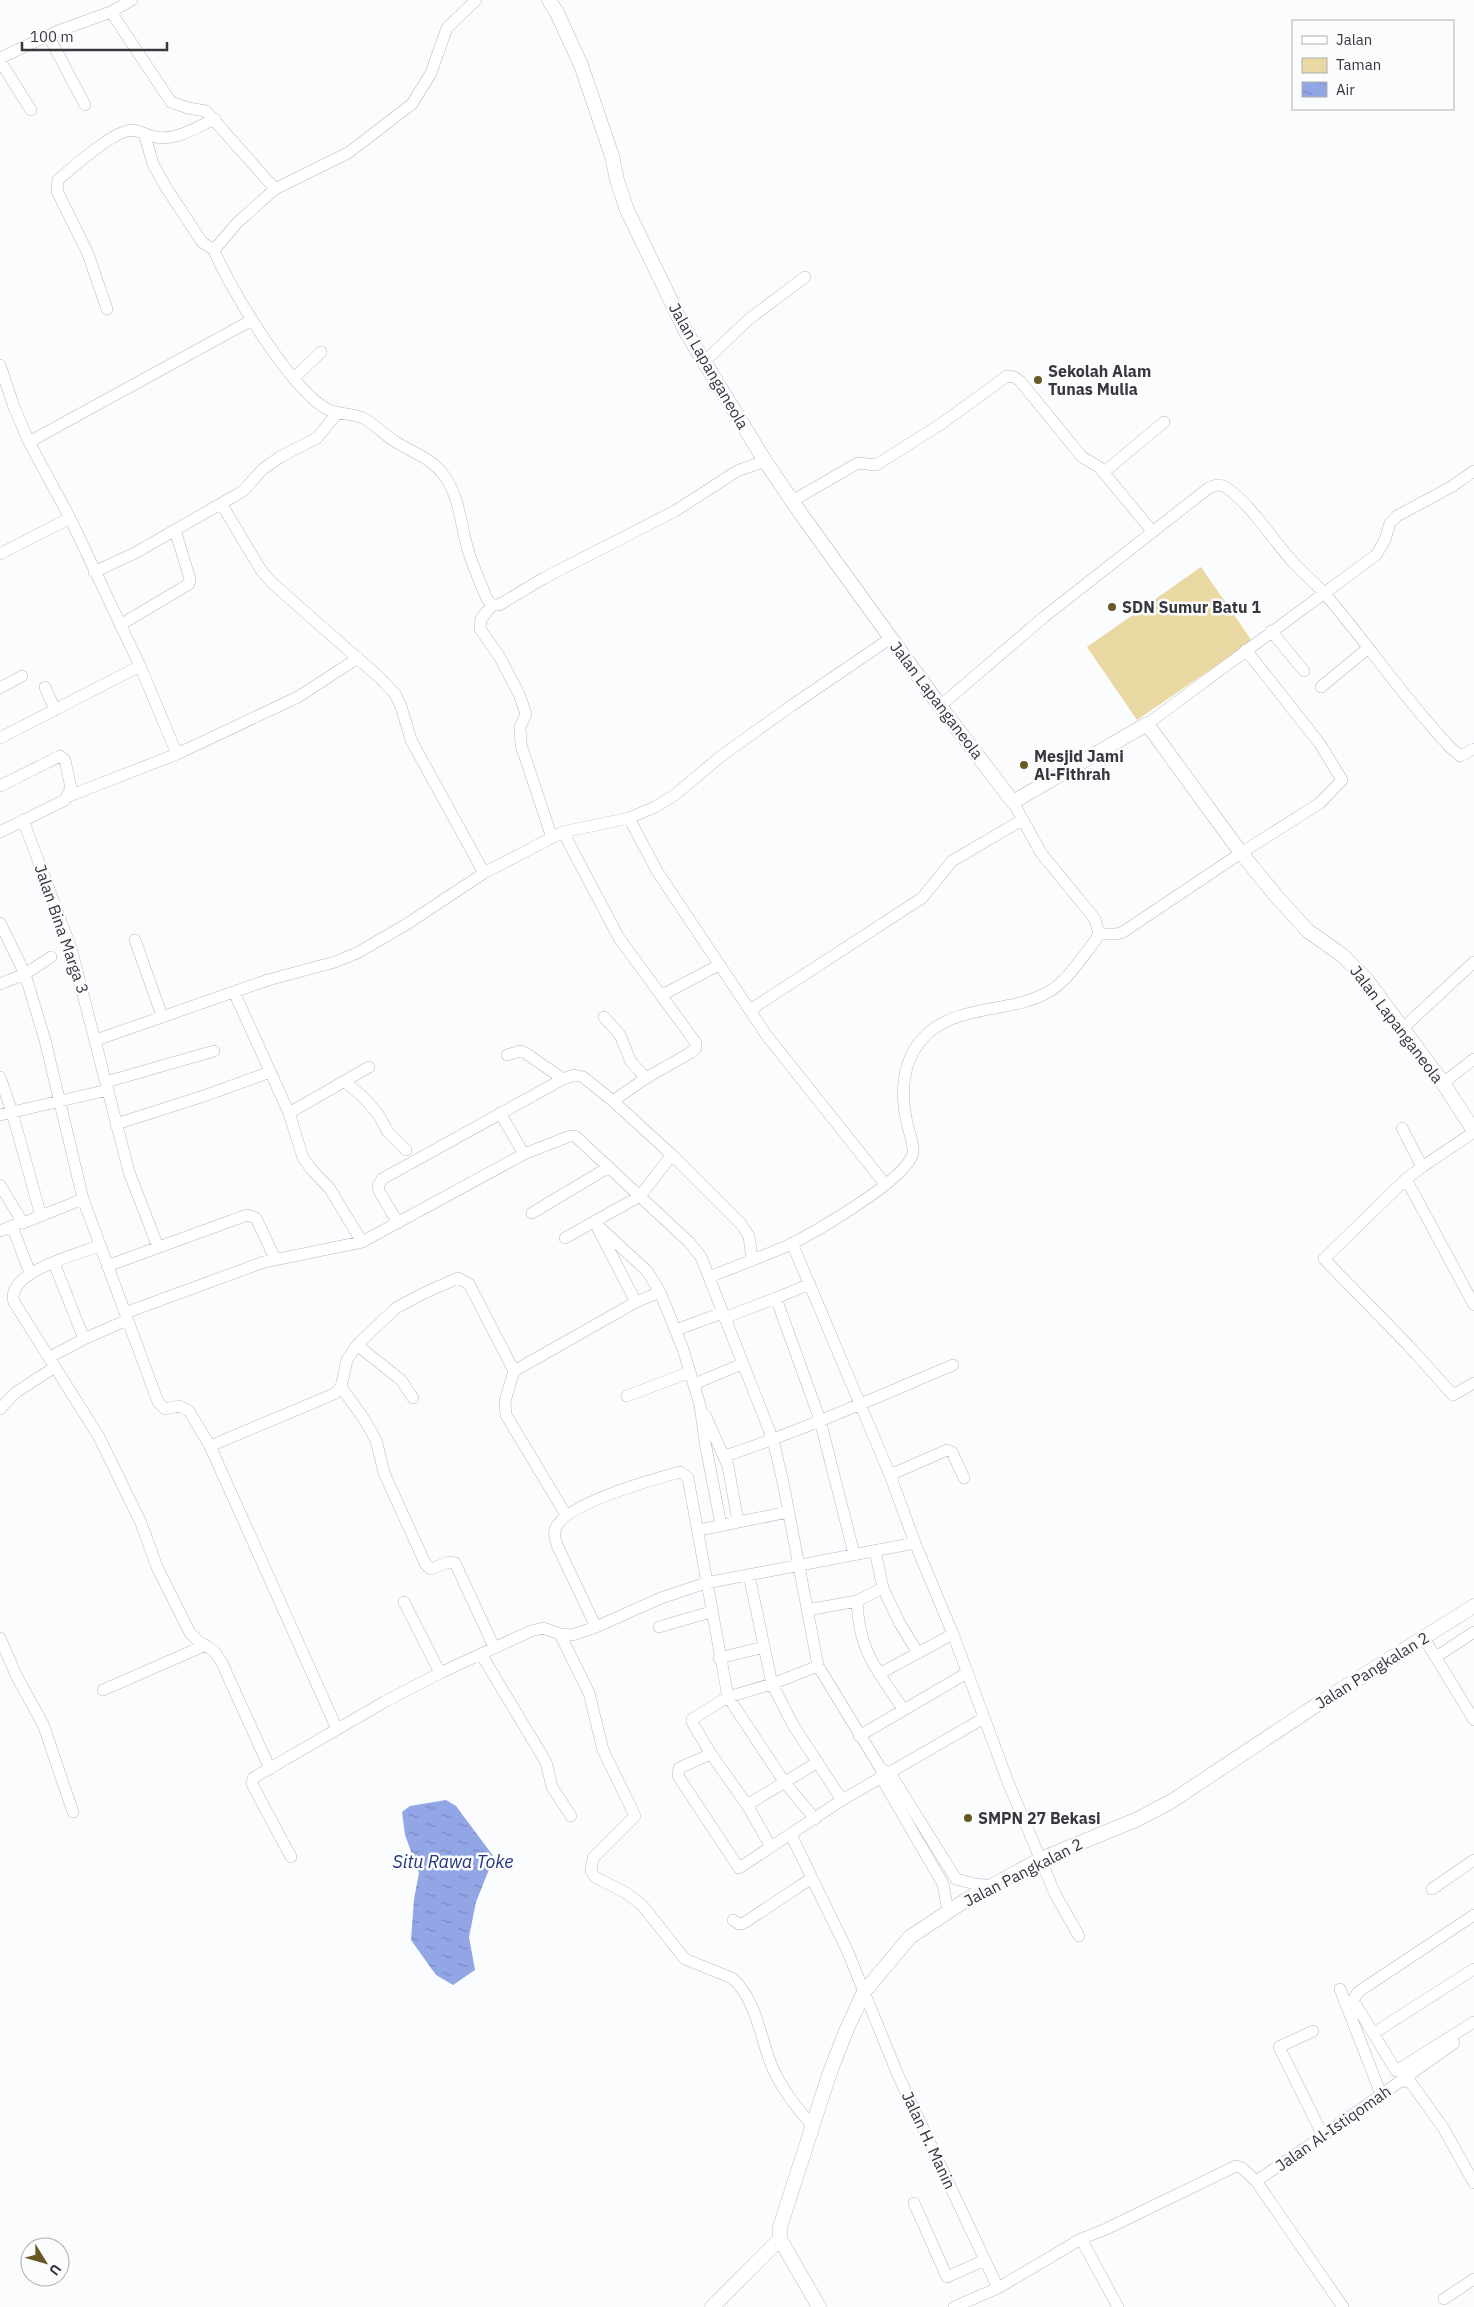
<svg xmlns="http://www.w3.org/2000/svg" width="1474" height="2307" viewBox="0 0 1474 2307" font-family="'IBM Plex Sans',sans-serif">
  <style>
    .green { fill: #ead8a2 }
    .water { fill: url(#water-ripples) }
    .lines { fill: none; stroke-linecap: round; stroke-linejoin: round }
    .minor-casing { stroke: #b7bac4; stroke-width: 12 }
    .tertiary-casing { stroke: #b7bac4; stroke-width: 15 }
    .minor { stroke: #fff; stroke-width: 11 }
    .tertiary { stroke: #fff; stroke-width: 14 }
    .poi-dot { fill: #685826; stroke: #fbfcfe; stroke-width: 2 }
    .labels { text-anchor: middle; dominant-baseline: central; stroke-width: 5; stroke-linejoin: round; paint-order: stroke }
    .street-label { font-size: 16px; fill: #37383c; stroke: #fbfcfe }
    .poi-label { font-size: 16px; font-weight: bold; fill: #37383c; stroke: #fbfcfe; text-anchor: start }
    .water-label { font-size: 18px; font-style: italic; fill: #25337c; stroke: #fbfcfe }
  </style>
  <defs>
    <pattern id="water-ripples" width="26" height="14" patternUnits="userSpaceOnUse" patternTransform="scale(1.25)"><rect width="26" height="14" fill="#92a6e5"/><path d="M2 4q2-2 4 0t4 0M15 11q2-2 4 0t4 0" fill="none" stroke="#7888bb"/></pattern>
  </defs>
  <rect width="100%" height="100%" fill="#fbfcfe"/>
  <!-- green -->
  <path class="green" d="M1201 567 1252 641 1137 720 1087 647Z"/>
  <!-- water -->
  <path class="water" d="M446 1800 456 1806 494 1857 476 1902 469 1937 475 1970 453 1985 436 1975 411 1940 414 1899 419 1873 405 1835 402 1812 410 1806Z"/>
  <g class="lines">
    <defs>
      <path id="minor" d="M476 0 447 28 431 73 412 104 348 153 275 189 237 223 214 250 216 255C233 293 293 393 329 410 340 415 353 413 363 418 375 424 384 435 396 442 413 453 431 458 443 474 461 498 460 526 469 553 474 569 481 584 487 599L492 605H499L544 578 675 511 737 471 765 461
        M111 12 171 102 188 108 206 111 275 189
        M48 35 85 105
        M0 58 58 31 111 12 132 0
        M0 61 31 110
        M144 133 153 164 167 189 202 242 214 250
        M107 309 88 254 57 191 58 180C73 167 109 135 127 131 139 128 146 136 156 137 176 141 197 127 215 119
        M704 362 749 319 805 277
        M0 365 14 407 29 442 70 518 140 666 177 754
        M294 378 321 352
        M29 442 252 320
        M1103 473 1164 422
        M792 501 858 463 876 465 941 424 1007 376 1014 377 1020 381 1082 457 1099 467 1152 531
        M222 505 261 570 271 582 380 678 395 694 401 706 411 740 484 873
        M0 554 70 518
        M94 572 135 553 243 491 263 469 280 457 317 438 338 412
        M492 605 481 619 480 629 499 656 519 694 526 714 520 727 521 745 552 838
        M120 625 189 584 190 579 175 530
        M1271 631 1304 671
        M45 687 55 710
        M1321 687 1367 649
        M0 688 22 676
        M940 706 1044 617 1206 490C1213 485 1219 483 1227 488 1253 507 1271 538 1293 562 1303 573 1315 583 1325 594 1368 644 1405 700 1450 747L1460 756 1474 749
        M1147 724 1376 555 1385 540 1390 523 1397 516 1451 487 1474 471
        M0 738 140 666
        M0 786 60 756 65 760 71 788 65 800 0 832
        M69 796 177 754 298 697 358 658
        M629 818 657 871 767 1036 885 1184
        M23 820 71 948 129 1172 158 1247
        M563 832 619 938 696 1043V1048L690 1053 646 1078 613 1101
        M0 923 25 974 45 1040 83 1199 158 1402 165 1409 179 1406 189 1411 210 1446 337 1729
        M1099 934H1117L1123 932 1241 853 1320 803 1342 780 1320 744 1246 650
        M135 940 162 1016
        M0 984 25 974 51 957
        M234 992 289 1113 303 1158 312 1170 330 1189 362 1242
        M662 995 719 965
        M750 1010 922 898 952 861 1022 820
        M604 1017 620 1035 631 1062 646 1078
        M1403 1028 1474 962
        M96 1040 268 980 335 962 357 953 407 924 484 873 563 832 629 818 655 807 676 794 720 757 791 706 891 638
        M507 1055 520 1051 524 1052 563 1079 574 1075 583 1077 613 1101 672 1155 741 1224 749 1236 752 1260
        M0 1077 12 1112 41 1216
        M106 1082 214 1051
        M345 1082 363 1097 378 1114 388 1132 406 1150
        M1443 1083 1474 1059
        M289 1113 369 1067
        M500 1113 524 1154
        M0 1115 108 1090
        M116 1124 204 1096 270 1072
        M1402 1128 1422 1167 1406 1179 1474 1305
        M1422 1167 1474 1132
        M1406 1179 1324 1259 1408 1345 1453 1395 1474 1383
        M0 1185 23 1223 83 1199
        M532 1213 609 1167
        M398 1223 379 1191 378 1186 382 1179 563 1079
        M595 1223 647 1271 660 1292 683 1349 700 1405 705 1442 721 1525
        M12 1226 30 1273
        M598 1229 636 1302
        M0 1231 17 1224
        M565 1238 640 1196 672 1155
        M792 1243 890 1475 915 1543 953 1634 1008 1782 1055 1894 1079 1936
        M99 1246C78 1254 5 1272 14 1302L99 1437 141 1523 157 1567 190 1633 198 1641 214 1651 222 1663 270 1769
        M54 1263 84 1339
        M107 1266 247 1215 256 1218 258 1222 275 1259
        M709 1277C735 1267 761 1257 787 1246 812 1234 908 1179 913 1153 914 1143 909 1133 907 1123 900 1092 902 1058 926 1035 960 1003 1012 1014 1050 991 1068 980 1082 957 1095 941L1099 934 1095 919 1041 853 1013 802
        M810 1284 776 1298 820 1420 854 1554
        M125 1313 264 1262 362 1242 524 1154 570 1136H575L690 1243 701 1257 773 1440 783 1482 818 1666 881 1769
        M724 1318 776 1298
        M676 1330 722 1313
        M357 1345 401 1380 413 1398
        M50 1357 84 1339 127 1320
        M514 1371 505 1401 506 1415 566 1515
        M694 1384 742 1364
        M341 1387 364 1419 376 1440 384 1473 426 1565 431 1569 449 1562 455 1563 494 1647
        M627 1396 690 1372
        M0 1409 15 1393 55 1367
        M705 1415 728 1466 738 1522
        M210 1446 334 1394 341 1387 347 1360 357 1345 396 1308 422 1294 458 1278 469 1284 514 1371 636 1302 660 1292
        M725 1456C803 1430 877 1397 953 1365
        M890 1475 947 1450 952 1452 964 1478
        M699 1530 788 1512
        M875 1551 883 1588 899 1622 918 1653
        M749 1575 772 1684 793 1725 842 1800
        M857 1601C859 1652 876 1668 903 1709
        M404 1602 440 1673
        M807 1610 857 1601 883 1588
        M596 1627 557 1545C556 1540 553 1535 555 1530 562 1504 655 1479 680 1472L688 1478 728 1697 785 1783 815 1819
        M659 1627 711 1612
        M560 1634 589 1693 603 1750 635 1816 593 1858 591 1871 595 1877 626 1893 642 1905 685 1959 732 1978C758 2001 760 2040 773 2069 783 2091 798 2109 813 2127
        M0 1638 17 1677 43 1724 73 1812
        M1424 1638 1474 1720
        M481 1654 546 1762 552 1787 571 1816
        M1436 1657 1474 1632
        M719 1658 764 1647
        M879 1674 953 1634
        M103 1690 206 1645
        M859 1736 967 1673
        M711 1754 679 1768 678 1776 739 1868 842 1800 984 1718
        M747 1805 818 1762
        M791 1835 847 1950 898 2075 998 2288
        M771 1847 747 1805 711 1754 692 1722V1719L728 1697 772 1684 818 1666
        M291 1857 252 1784 253 1778 386 1701 440 1673 531 1631 543 1628 560 1634 572 1635 596 1627 661 1598 706 1583 915 1543
        M1432 1889 1474 1860
        M948 1911 943 1884 882 1779 881 1769 890 1773 956 1879 975 1884 994 1886
        M1474 1915 1358 1992 1353 2000 1396 2071 1474 2022
        M733 1920 739 1924 744 1923 812 1878
        M1340 1989 1381 2094
        M1313 2031 1279 2047 1323 2136
        M1374 2033 1474 1969
        M1402 2080 1454 2043
        M1256 2181 1304 2149 1402 2080 1411 2083 1444 2129 1474 2183
        M914 2203 947 2277 985 2260
        M1081 2239 1118 2307
        M1444 2299 1474 2279
        M954 2307 998 2288 1081 2239 1106 2229 1236 2166 1242 2168 1256 2181 1343 2307"/>
      <path id="tertiary" d="M549 0 557 13 581 65 612 156 617 180 627 210 686 332 765 461 801 514 940 706 1013 802 1147 724 1241 853 1277 897 1308 931 1342 955 1366 979 1443 1083 1474 1131
        M712 2307 780 2239
        M819 2307 780 2239V2227L829 2075 846 2031 864 1992 910 1937 966 1900 1041 1859 1138 1819 1172 1801 1321 1702 1474 1606"/>
    </defs>
    <!-- minor casing -->
    <use href="#minor" class="minor-casing"/>
    <!-- tertiary casing -->
    <use href="#tertiary" class="tertiary-casing"/>
    <!-- minor -->
    <use href="#minor" class="minor"/>
    <!-- tertiary -->
    <use href="#tertiary" class="tertiary"/>
  </g>
  <!-- markers -->
  <g class="poi-dot">
    <circle cx="1038" cy="380" r="5"/>
    <circle cx="1112" cy="607" r="5"/>
    <circle cx="1024" cy="765" r="5"/>
    <circle cx="968" cy="1818" r="5"/>
  </g>
  <g class="labels">
    <!-- street labels -->
    <g class="street-label">
      <text transform="translate(709 366) rotate(60)">Jalan Lapanganeola</text>
      <text transform="translate(937 700) rotate(53)">Jalan Lapanganeola</text>
      <text transform="translate(62 929) rotate(71)">Jalan Bina Marga 3</text>
      <text transform="translate(1397 1024) rotate(53)">Jalan Lapanganeola</text>
      <text transform="translate(1372 1670) rotate(-32)">Jalan Pangkalan 2</text>
      <text transform="translate(1023 1872) rotate(-27)">Jalan Pangkalan 2</text>
      <text transform="translate(1333 2128) rotate(-35)">Jalan Al-Istiqomah</text>
      <text transform="translate(929 2140) rotate(65)">Jalan H. Manin</text>
    </g>
    <!-- poi labels -->
    <g class="poi-label">
      <text x="1048" y="371">Sekolah Alam<tspan x="1048" dy="18">Tunas Mulia</tspan></text>
      <text x="1122" y="607">SDN Sumur Batu 1</text>
      <text x="1034" y="756">Mesjid Jami<tspan x="1034" dy="18">Al-Fithrah</tspan></text>
      <text x="978" y="1818">SMPN 27 Bekasi</text>
    </g>
    <!-- water labels -->
    <g class="water-label">
      <text x="453" y="1861">Situ Rawa Toke</text>
    </g>
  </g>
  <!-- legend -->
  <rect x="1292" y="20" width="162" height="90" fill="#fbfcfe" stroke="#adaeb0"/>
  <rect x="1302" y="36" width="25" height="8" fill="#ffffff" stroke="#adaeb0"/>
  <text x="1336" y="45" font-size="15" fill="#37383c">Jalan</text>
  <rect x="1302" y="58" width="25" height="15" fill="#ead8a2" stroke="#adaeb0"/>
  <text x="1336" y="70" font-size="15" fill="#37383c">Taman</text>
  <rect x="1302" y="82" width="25" height="15" fill="url(#water-ripples)" stroke="#adaeb0"/>
  <text x="1336" y="95" font-size="15" fill="#37383c">Air</text>
  <!-- north arrow -->
  <g transform="translate(45 2262) rotate(127)"><circle r="24" fill="#fbfcfe" stroke="#adaeb0"/>
  <path d="M0-4L9 19L0 12L-9 19Z" fill="#685826"/>
  <text y="-8" font-size="14" font-weight="bold" text-anchor="middle" fill="#37383c">U</text>
  </g>
  <!-- scale -->
  <path d="M22 42v8h145v-8" fill="none" stroke="#37383c" stroke-width="2.5"/>
  <text x="30" y="42" font-size="15" fill="#37383c" stroke="#fbfcfe" stroke-width="4" paint-order="stroke">100 m</text>
</svg>
